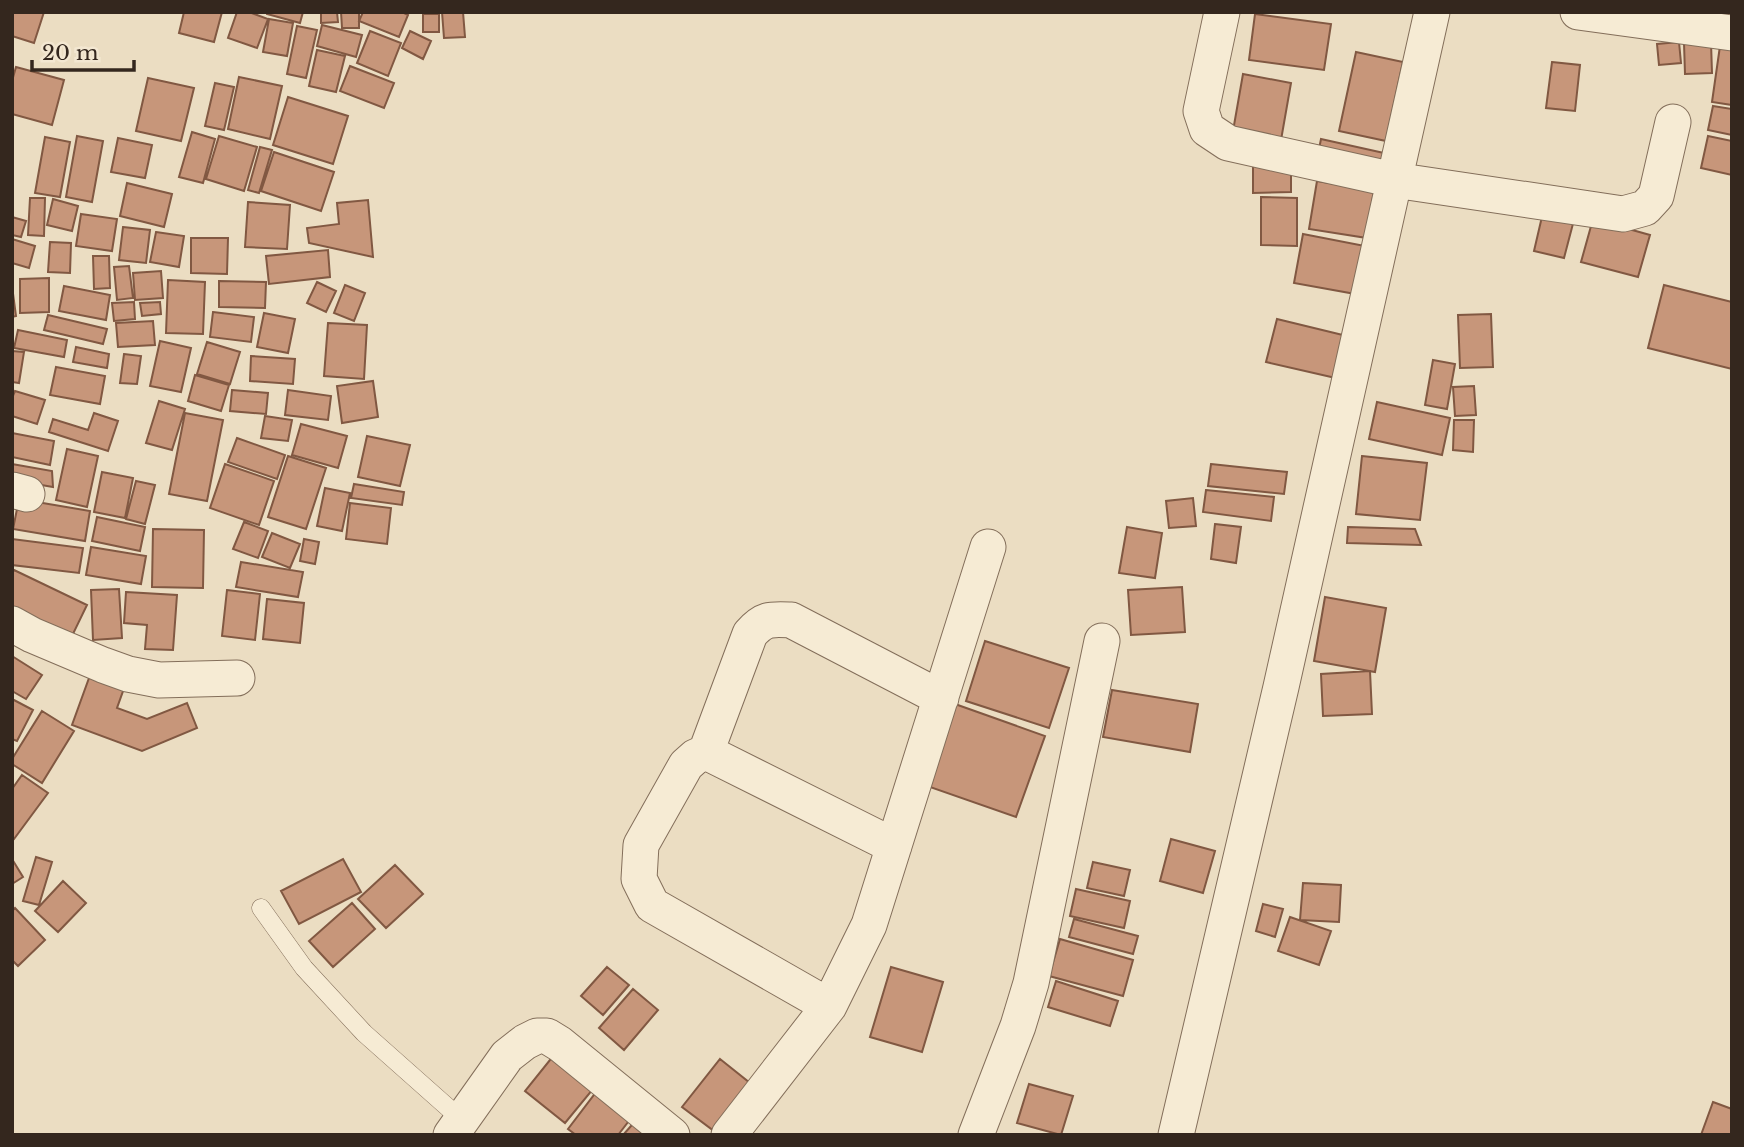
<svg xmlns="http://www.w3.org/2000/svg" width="1744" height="1147" viewBox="0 0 1744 1147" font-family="'Libre Baskerville',serif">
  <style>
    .building { fill: #c7967a; stroke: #815842; stroke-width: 2 }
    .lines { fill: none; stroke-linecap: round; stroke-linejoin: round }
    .lane-casing { stroke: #836e5a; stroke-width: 19 }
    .street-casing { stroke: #836e5a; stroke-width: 37 }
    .lane { stroke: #f6ebd4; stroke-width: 18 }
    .street { stroke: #f6ebd4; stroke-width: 35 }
  </style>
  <rect width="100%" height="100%" fill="#ebddc2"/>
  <!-- building -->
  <path class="building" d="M12 12H44L34 43 12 36Z
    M184 12H222L214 42 179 33Z
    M237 12H249L268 19 257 48 228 38Z
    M267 12H303L300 23 267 14Z
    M321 12H337L338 22 321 23Z
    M341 12H359V28H342Z
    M363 12H402L408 15 399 37 359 21Z
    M442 12H463L465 37 444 38Z
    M423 14H439V32H423Z
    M1255 14 1331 24 1324 70 1249 60Z
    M269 19 293 23 287 56 263 52Z
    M322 25 362 35 356 57 317 46Z
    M297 26 317 30 306 78 287 74Z
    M370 31 401 43 388 76 357 63Z
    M410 31 431 41 423 59 402 48Z
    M1679 42 1681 63 1659 65 1657 44Z
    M1711 42 1712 73 1685 74 1684 43Z
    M1720 46 1732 48V105L1712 102Z
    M317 50 345 56 336 92 309 86Z
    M1356 52 1403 62 1386 141 1339 131Z
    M1552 62 1580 65 1575 111 1546 108Z
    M350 66 394 83 384 108 340 91Z
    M16 67 64 80 52 125 12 114V81Z
    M1243 74 1291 83 1281 140 1233 131Z
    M239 77 282 86 270 139 228 129Z
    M148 78 194 88 181 141 136 131Z
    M215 83 234 87 224 130 205 126Z
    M288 97 348 116 333 164 273 145Z
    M1713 106 1732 109V135L1708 130Z
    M192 132 215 139 203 183 179 177Z
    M77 136 103 141 92 202 66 197Z
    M219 136 257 147 244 191 206 179Z
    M1708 136 1732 141V175L1701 168Z
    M45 137 70 142 60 197 35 193Z
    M118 138 152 145 145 178 111 172Z
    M1321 139 1384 153 1379 172 1317 159Z
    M260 147 272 150 259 193 248 190Z
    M274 152 334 172 321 211 261 191Z
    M1291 164V192L1253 193V165Z
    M1317 181 1374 190 1367 238 1309 229Z
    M127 183 172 194 164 227 120 216Z
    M1261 197 1297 198V246L1261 245Z
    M30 198H45L44 236 28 235Z
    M53 199 78 206 72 231 47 225Z
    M368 200 373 257 309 243 307 228 339 224 337 203Z
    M248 202 290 205 287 249 245 247Z
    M1544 208 1575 216 1564 258 1534 251Z
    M81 214 117 219 112 251 76 246Z
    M12 217 26 221 21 237 12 235Z
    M1593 219 1650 235 1638 277 1581 262Z
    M123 227 150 230 146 263 119 260Z
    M156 232 184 236 179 267 150 262Z
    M1303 234 1370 247 1361 295 1294 283Z
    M191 238H228L227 274 191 273Z
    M12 239 35 246 29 268 12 263Z
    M50 242 71 243 70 273 48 272Z
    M328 250 330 277 269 284 266 256Z
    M93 256H109L110 288 94 289Z
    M129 266 133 298 117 300 114 267Z
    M161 271 163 298 135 300 133 273Z
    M49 278V312L20 313V279Z
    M168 280 205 282 203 334 166 333Z
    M219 281 266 282 265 308 219 307Z
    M317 282 336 291 326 312 307 303Z
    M345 285 365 293 354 321 334 313Z
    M1664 285 1732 302V369L1648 348Z
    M12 286 16 316 12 317Z
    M64 286 110 295 106 320 59 311Z
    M134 302 135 319 114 321 112 303Z
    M160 302 161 314 142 316 140 303Z
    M213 312 254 317 251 342 210 337Z
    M264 313 295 319 288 353 257 347Z
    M1491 314 1493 367 1460 368 1458 315Z
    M48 315 107 329 103 344 44 330Z
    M1277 319 1351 337 1340 379 1266 362Z
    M153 321 155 345 118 347 116 323Z
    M328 323 367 325 364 379 324 376Z
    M18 330 67 340 64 357 14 348Z
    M160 341 191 348 181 392 150 386Z
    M207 342 240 352 230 384 197 374Z
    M76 347 109 354 107 368 73 362Z
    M12 351 24 352 19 383 12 382Z
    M124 354 141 356 137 384 120 383Z
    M251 356 295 359 293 384 250 381Z
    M1433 360 1455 364 1447 409 1425 405Z
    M56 367 105 376 100 404 50 395Z
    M195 375 229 385 221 411 188 401Z
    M373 381 378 417 342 423 337 386Z
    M1474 386 1476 415 1455 416 1453 387Z
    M232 390 268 393 266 414 230 411Z
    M288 390 331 396 328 420 285 415Z
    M15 391 45 400 37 424 12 416V398Z
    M159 401 185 409 172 450 146 443Z
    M1377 402 1450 418 1442 455 1369 439Z
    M94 413 118 421 108 451 49 432 53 419 88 430Z
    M185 413 223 420 207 501 169 494Z
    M265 416 292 420 288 441 261 438Z
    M1454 420H1474L1473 452 1453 450Z
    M301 424 347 436 338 468 292 455Z
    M12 433 54 441 50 465 12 457Z
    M367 436 410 445 400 486 358 477Z
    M237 438 285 455 277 479 228 462Z
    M67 449 98 456 87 507 56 500Z
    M288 456 326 468 306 529 268 517Z
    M1362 456 1427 463 1420 520 1356 514Z
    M12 464 52 471 53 487 12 480Z
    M225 464 274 481 259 525 210 508Z
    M1211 464 1287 472 1284 494 1208 486Z
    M102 472 133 478 125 518 94 512Z
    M136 481 155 485 145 524 126 519Z
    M354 484 404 492 402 505 351 498Z
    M325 488 350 493 342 531 317 526Z
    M1206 490 1274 497 1271 521 1203 512Z
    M1193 498 1196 526 1169 528 1166 501Z
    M19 499 90 511 85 541 13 529Z
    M350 503 391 508 387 544 346 539Z
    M97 517 145 527 140 551 92 541Z
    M244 522 268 531 258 558 233 549Z
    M1215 524 1241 527 1236 563 1211 559Z
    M1127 527 1162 533 1155 578 1119 573Z
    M1348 527 1415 529 1421 545 1347 543Z
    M153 529 204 530 203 588 152 587Z
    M272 533 300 544 290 568 262 557Z
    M12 539 83 548 79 573 12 565Z
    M304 539 319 542 315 564 300 561Z
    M91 547 146 556 141 584 86 575Z
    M241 562 303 572 298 597 236 587Z
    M14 570 87 605 72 636 12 608V574Z
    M1182 587 1185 632 1131 635 1128 590Z
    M119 589 122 638 93 640 91 590Z
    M227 590 260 594 255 640 222 636Z
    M126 592 177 595 173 650 145 649 147 625 124 623Z
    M1325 597 1386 608 1375 672 1314 661Z
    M267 599 304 603 300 643 263 639Z
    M985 641 1069 668 1049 728 966 701Z
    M12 656 42 675 26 699 12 691Z
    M93 667 127 680 117 708 147 719 187 703 197 728 142 751 72 725Z
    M1370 671 1372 714 1323 716 1321 674Z
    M1112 690 1198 704 1190 752 1103 737Z
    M12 699 33 710 17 741 12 739Z
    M955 704 1045 736 1016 817 927 786Z
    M42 711 74 731 42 783 12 764V759Z
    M22 775 48 793 14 839 12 838V789Z
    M1171 839 1215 851 1203 893 1160 881Z
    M36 857 52 862 39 905 23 901Z
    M12 859 23 877 12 884Z
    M343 859 361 892 299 924 281 891Z
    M1093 862 1130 870 1124 896 1087 888Z
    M395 865 423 894 386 928 358 899Z
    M63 881 86 903 58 932 35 911Z
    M1303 883 1341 885 1339 922 1300 920Z
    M1076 889 1130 901 1124 928 1070 916Z
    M352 903 375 929 333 967 309 941Z
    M1263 904 1283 909 1275 937 1256 931Z
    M15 908 45 940 18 966 12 960V911Z
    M1290 917 1331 931 1319 965 1278 951Z
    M1074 919 1138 936 1133 954 1069 937Z
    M1060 939 1133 960 1123 996 1049 976Z
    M607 967 629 985 603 1015 581 996Z
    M891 967 943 982 922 1052 870 1037Z
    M1056 981 1118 1001 1110 1026 1048 1007Z
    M633 989 658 1010 624 1050 599 1028Z
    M558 1050 598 1083 565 1123 525 1091Z
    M720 1059 755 1087 718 1134 682 1107Z
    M1029 1084 1073 1096 1061 1135 1017 1123Z
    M600 1087 635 1113 618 1135H576L568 1129Z
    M1713 1102 1732 1109V1135H1701Z
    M639 1117 660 1135H623Z"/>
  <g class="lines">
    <defs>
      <path id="lane" d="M261 908 304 968 364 1033 462 1120"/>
      <path id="street" d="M1222 12 1201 111 1207 129 1228 143 1394 180 1623 214 1645 208 1656 196 1673 122
        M1578 12 1732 33
        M12 490 27 494
        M12 624 32 635 103 665 128 674 159 680 237 678
        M706 752 750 634C764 618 771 619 791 620L941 698
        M829 1006 652 905 639 879 641 845 686 765 695 757 706 752 894 846
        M451 1135 507 1056 525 1042 537 1036H547L560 1044 672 1135
        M729 1135 829 1006 869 925 988 547
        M976 1135 1018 1026 1031 983 1102 641
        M1176 1135 1281 687 1432 12"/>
    </defs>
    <!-- lane casing -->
    <use href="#lane" class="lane-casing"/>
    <!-- street casing -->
    <use href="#street" class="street-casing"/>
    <!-- lane -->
    <use href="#lane" class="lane"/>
    <!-- street -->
    <use href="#street" class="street"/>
  </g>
  <!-- border -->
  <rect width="1744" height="1147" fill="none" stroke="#34271e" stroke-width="28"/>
  <!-- scale -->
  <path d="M32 60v10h102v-10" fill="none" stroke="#34271e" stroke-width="3.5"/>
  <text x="42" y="60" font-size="21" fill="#34271e" stroke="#f3e7d1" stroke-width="5" paint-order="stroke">20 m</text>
</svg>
